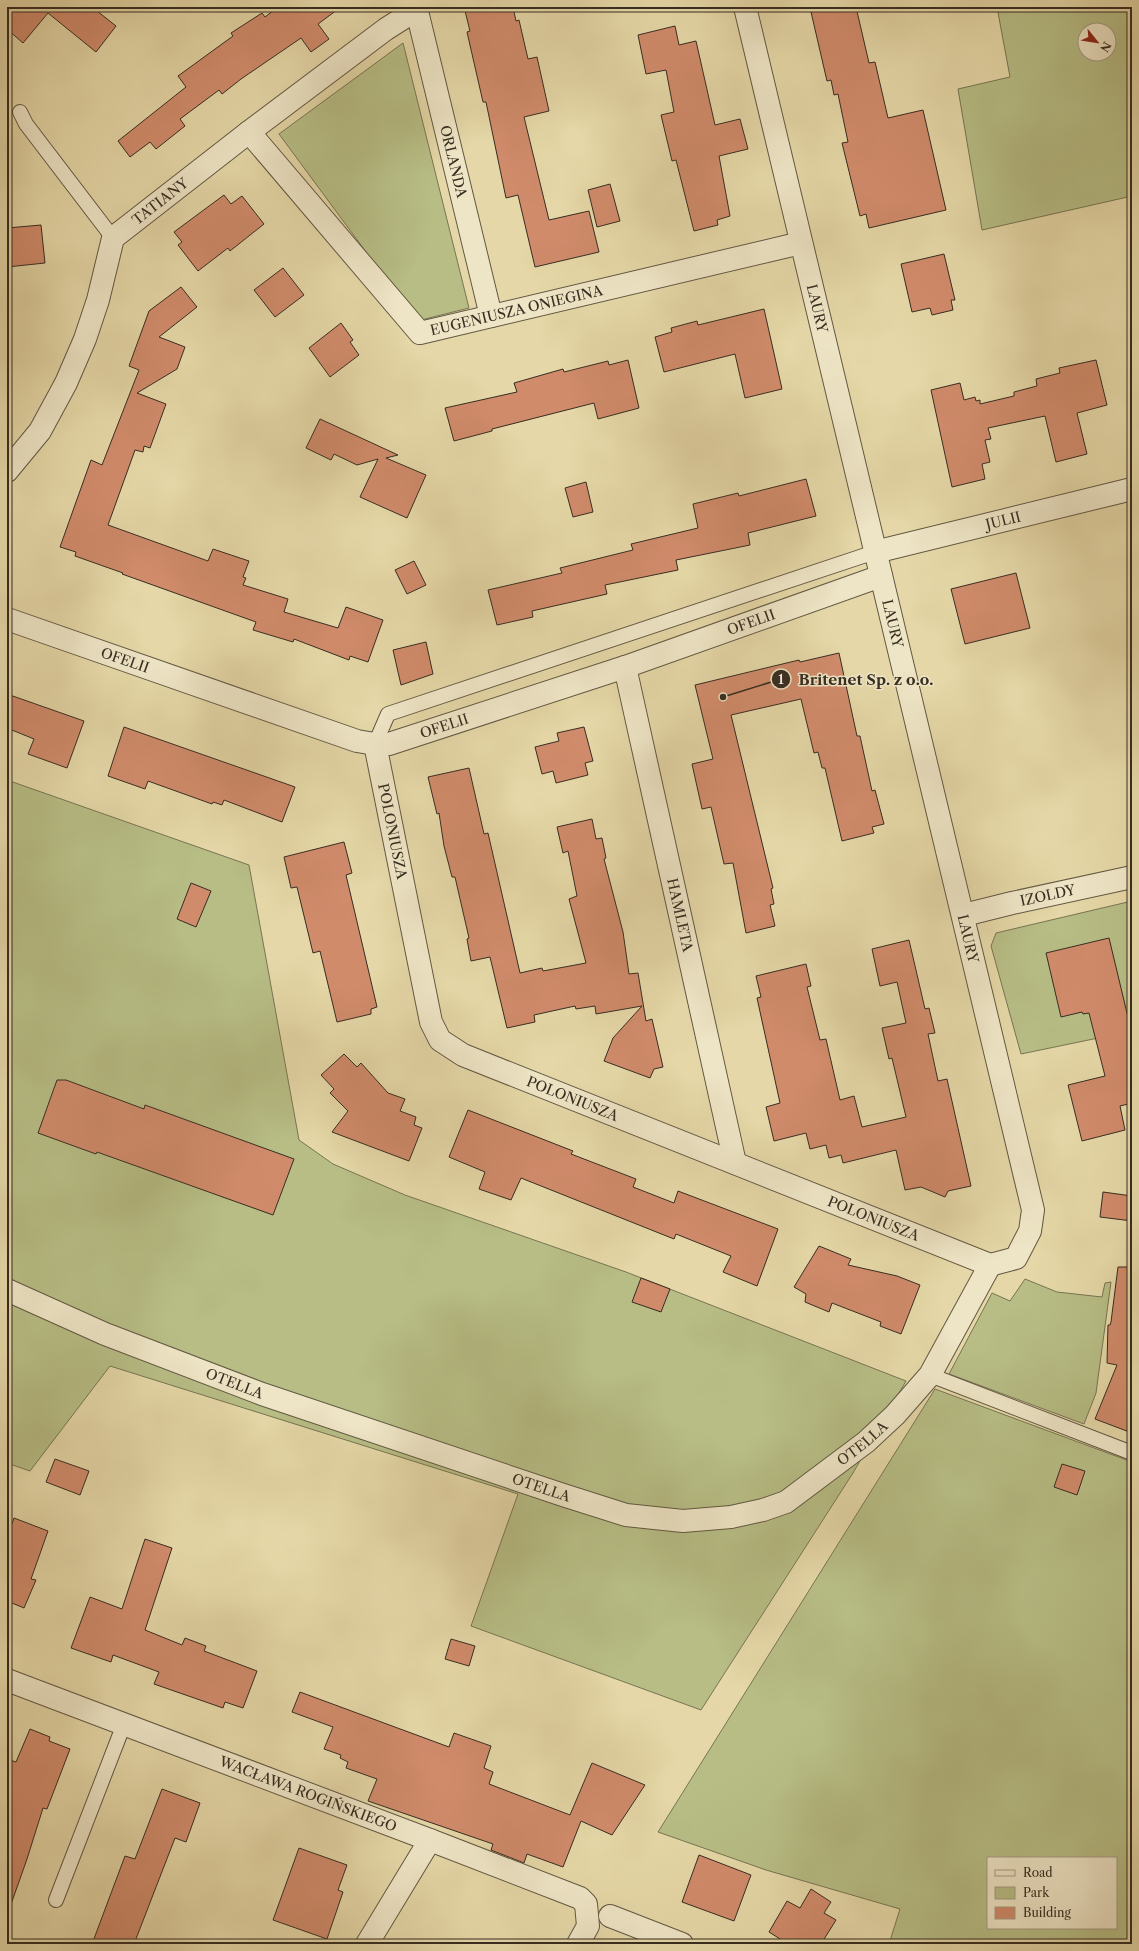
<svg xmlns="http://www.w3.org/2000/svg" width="1139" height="1951" viewBox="0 0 1139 1951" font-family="'Libre Caslon Text',serif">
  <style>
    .green { fill: #b7bd85; stroke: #777553; fill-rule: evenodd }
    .building { fill: #d08b6b; stroke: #372d21 }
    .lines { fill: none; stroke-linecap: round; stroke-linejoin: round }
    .service-casing { stroke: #625842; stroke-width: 16 }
    .minor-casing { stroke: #625842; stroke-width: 24 }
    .service { stroke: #eee5c6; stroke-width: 14 }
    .minor { stroke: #eee5c6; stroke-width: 22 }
    .labels { text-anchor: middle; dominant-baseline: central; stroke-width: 3; stroke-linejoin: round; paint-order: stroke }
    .street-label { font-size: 14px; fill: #372d21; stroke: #eee5c6 }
    .leader { fill: none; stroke: #372d21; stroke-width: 1.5 }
    .callout-dot { fill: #372d21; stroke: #eee5c6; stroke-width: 1.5 }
    .mark-label { font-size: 12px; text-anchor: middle; font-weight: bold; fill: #fff }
    .callout-label { font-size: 15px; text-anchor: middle; font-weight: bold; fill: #372d21; stroke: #eee5c6; stroke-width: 3; stroke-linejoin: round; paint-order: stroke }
  </style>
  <rect width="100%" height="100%" fill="#e5d7a7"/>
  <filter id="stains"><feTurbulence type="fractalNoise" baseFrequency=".005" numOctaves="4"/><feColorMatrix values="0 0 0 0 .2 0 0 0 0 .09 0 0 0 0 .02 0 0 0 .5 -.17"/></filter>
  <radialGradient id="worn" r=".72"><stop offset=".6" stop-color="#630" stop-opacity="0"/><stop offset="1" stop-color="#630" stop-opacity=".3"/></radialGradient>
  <!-- green -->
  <path class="green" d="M997 7H1132V196L982 230 958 89 1010 77ZM1085 30H1109V54H1085Z
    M403 43 469 308 417 321 279 134Z
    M7 780 249 865 299 1140 333 1164 405 1195 626 1272 906 1381 853 1473 701 1710 471 1626 518 1494 110 1366 30 1471 7 1463Z
    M1132 901V1031L1021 1054 991 946 996 933Z
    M1025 1279 1057 1292 1102 1297 1105 1283 1111 1282 1096 1393 1084 1424 949 1374 992 1293 1010 1301Z
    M935 1389 1132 1462V1944H889L900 1909 766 1870 658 1832ZM988 1858H1116V1928H988Z"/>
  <!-- building -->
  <path class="building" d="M7 7H92L116 26 96 52 48 13 23 43 7 29Z
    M278 7H341L318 24 329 39 311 52 301 38 241 79 222 94 219 90 180 119 185 126 156 149 150 142 130 157 118 141 186 87 178 76 233 36 231 33 262 13 265 17Z
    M464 7H513L516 21 519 20 528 59 537 57 549 111 524 117 549 220 589 211 599 252 535 267 518 195 506 198 486 102H483L467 32 470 31Z
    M814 7H856L869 63 875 62 888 118 923 110 946 210 869 228 866 214 860 216 842 143 848 142 838 94 834 95 831 80 827 81 811 12 815 11Z
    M675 26 679 45 696 41 715 125 740 119 748 149 719 156 730 216 717 220 718 225 694 231 676 160 672 161 661 115 674 112 666 70 646 74 638 35Z
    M610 184 620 221 597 227 588 190Z
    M224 195 231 204 242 196 264 224 230 251 228 248 198 271 178 245 182 242 174 232Z
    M41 225 45 263 7 267V228Z
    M944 254 955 300H951L953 310 932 315 930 308 912 312 901 264Z
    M283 268 304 295 275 317 254 290Z
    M181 287 197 307 159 337 185 347 177 369 137 393 166 404 150 448 144 446 143 452 135 450 108 525 208 561 213 549 249 561 243 577 246 578 243 585 288 599 284 612 338 628 346 607 383 620 368 662 350 656 349 660 294 639 293 642 253 630 256 622 122 574 123 573 75 556 76 552 60 547 91 460 102 465 139 370 129 366 149 311Z
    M764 309 782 389 745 398 735 354 664 372 655 337 672 332 671 328 697 321 698 325Z
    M341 323 353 340 350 342 359 355 330 377 309 348Z
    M628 360 639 408 598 419 594 403 492 429V431L454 441 445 408 517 392 514 383 563 369 564 372 608 361 609 365Z
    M1096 360 1107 405 1077 413 1087 454 1056 462 1045 416 988 428 991 439 985 440 990 462 982 464 985 479 952 487 931 390 960 383 964 400 975 397 976 401 980 400V404L1014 396V392L1037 386 1036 379 1060 373 1059 368Z
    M320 419 398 455 386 458 426 475 407 518 360 497 378 459 357 465 334 454 331 460 306 448Z
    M806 479 816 516 748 533 750 545 676 560 678 570 605 585 607 594 532 611 533 617 497 625 488 590 562 573 560 568 633 550 631 544 698 528 693 504 738 493 739 496Z
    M586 482 593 512 573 517 565 488Z
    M414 561 426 585 407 594 395 570Z
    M1016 573 1030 628 965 644 951 589Z
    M426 642 433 674 401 685 393 650Z
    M839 653 857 736H860L872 791 875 790 884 824 872 827 874 833 842 841 825 768H822L818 752 814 753 801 699 731 715 773 888 771 889 774 904 770 905 775 926 746 933 733 863 724 864 711 807 702 809 692 764 713 759 695 685 799 660 800 662Z
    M7 694 84 721 67 768 28 754 34 739 7 728Z
    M124 727 295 787 282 822 224 800 222 805 213 802 212 804 148 781 145 789 108 776Z
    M584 727 593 761 585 763 588 775 556 783 553 771 542 774 535 747 559 741 557 733Z
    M469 768 484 834 488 833 520 973 542 968 543 971 586 963 569 899 577 896 568 851 563 853 557 827 592 819 596 839 602 838 606 858 604 859 623 932 629 974 638 973 646 1021 652 1019 663 1067 654 1069 650 1078 604 1061 613 1038 642 1006 596 1014 595 1006 576 1009 575 1006 534 1015 535 1022 507 1028 490 957 471 961 467 939 469 938 455 877H452L444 846 439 813 437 814 428 777Z
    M344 842 352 873 346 875 377 1007 371 1009V1014L337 1022 320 951 313 953 297 887 291 888 284 857Z
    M191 883 211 891 196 927 177 919Z
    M1109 938 1132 1034V1103L1120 1106 1125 1130 1082 1141 1068 1085 1105 1076 1089 1013 1083 1014 1082 1012 1061 1017 1046 953Z
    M909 940 925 1009 929 1008 935 1033 928 1034 938 1081 947 1079 971 1186 948 1191 945 1197 921 1187 905 1190 896 1150 843 1163 841 1155 829 1158 826 1145 810 1149 806 1133 774 1141 766 1107 780 1103 757 998 761 997 756 976 806 964 811 986 807 987 820 1040 826 1039 840 1100 854 1096 862 1127 906 1117 892 1058 889 1059 882 1028 906 1023 897 982 880 986 872 949Z
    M344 1054 357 1067 361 1063 388 1093 405 1099 400 1111 416 1117 414 1125 422 1128 409 1161 332 1132 348 1111 330 1093 334 1089 321 1075Z
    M57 1080H66L144 1109 145 1105 294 1159 273 1215 97 1152 96 1154 38 1133Z
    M468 1110 573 1151 571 1154 636 1179 633 1187 674 1203 678 1191 778 1229 757 1286 723 1272 731 1256 676 1234 674 1239 521 1178 511 1200 479 1189 485 1172 449 1157Z
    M1103 1192 1132 1196V1221L1100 1217Z
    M819 1246 851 1259 848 1265 897 1276 920 1285 901 1334 880 1326 881 1322 832 1303 829 1312 805 1302 806 1294 794 1287Z
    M1118 1267H1132V1433L1095 1419 1117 1365 1107 1363 1108 1325H1110L1111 1322Z
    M641 1278 670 1289 661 1312 632 1302Z
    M55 1459 89 1471 80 1495 46 1482Z
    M1062 1464 1085 1471 1077 1495 1054 1487Z
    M14 1518 48 1531 31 1579 36 1580 24 1608 7 1601V1538Z
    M145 1539 172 1548 145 1630 182 1645 185 1638 206 1646 204 1651 257 1671 243 1708 225 1702 223 1708 154 1684 159 1672 113 1655 111 1662 71 1648 90 1597 122 1609Z
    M451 1639 475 1646 469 1666 445 1659Z
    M300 1692 449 1747 454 1733 491 1746 484 1768 493 1772 489 1784 570 1815 592 1763 645 1785 612 1835 581 1821 563 1867 527 1854 524 1863 491 1850 493 1844 368 1801 377 1779 346 1768 348 1762 340 1758 341 1755 324 1749 333 1727 292 1712Z
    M30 1729 50 1737 49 1741 70 1749 47 1809 43 1808 27 1859 10 1907H7V1759L16 1762Z
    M162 1789 200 1803 186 1842 175 1838 134 1944H92L125 1856 135 1859Z
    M299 1848 347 1865 338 1890 343 1892 327 1939 273 1920Z
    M699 1855 751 1875 734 1921 682 1902Z
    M811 1889 831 1902 824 1913 836 1920 821 1944H788L769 1932 787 1901 800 1908Z"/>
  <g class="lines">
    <defs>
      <path id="service" d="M20 112 26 124 113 238
        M375 744 388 714 875 552
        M930 1375 1132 1453
        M56 1900 124 1724"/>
      <g id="minor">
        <path id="s1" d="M416 7 491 316"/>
        <path id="s2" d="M745 7 1033 1210 1030 1231 1016 1258 990 1265"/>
        <path id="s3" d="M249 132 420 333 801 243"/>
        <path id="s4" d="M7 471 40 431 66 383 85 339 98 300 113 238 249 132 386 29 416 10"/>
        <path id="s5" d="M875 552 1132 489"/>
        <path id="s6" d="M7 619 357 741 375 744H389L625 667 881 576"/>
        <path id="s7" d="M625 667 735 1163"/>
        <path id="s8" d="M375 744 431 1022 440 1040 463 1055 990 1265"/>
        <path id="s9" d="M964 915 1012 903 1132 877"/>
        <path id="s10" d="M7 1290 105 1334 262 1394 563 1495 626 1515 683 1521 731 1517 763 1510 786 1502 866 1442 895 1415 930 1375 990 1265"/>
        <path id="s11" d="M7 1680 430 1840 580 1898 586 1904 588 1926 578 1944"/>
        <path d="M610 1916 682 1944"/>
        <path d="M367 1944 430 1840"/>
      </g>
    </defs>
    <!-- service casing -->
    <use href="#service" class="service-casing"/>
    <!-- minor casing -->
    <use href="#minor" class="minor-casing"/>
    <!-- service -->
    <use href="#service" class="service"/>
    <!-- minor -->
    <use href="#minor" class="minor"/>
  </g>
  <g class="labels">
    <!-- street labels -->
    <g class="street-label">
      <text stroke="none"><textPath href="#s1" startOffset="159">ORLANDA</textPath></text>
      <text stroke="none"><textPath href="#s4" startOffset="319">TATIANY</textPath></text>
      <text stroke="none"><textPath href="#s2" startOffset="310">LAURY</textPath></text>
      <text stroke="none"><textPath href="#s3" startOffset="363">EUGENIUSZA ONIEGINA</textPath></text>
      <text stroke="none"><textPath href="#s5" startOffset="132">JULII</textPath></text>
      <text stroke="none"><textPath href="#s6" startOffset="785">OFELII</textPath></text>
      <text stroke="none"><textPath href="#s2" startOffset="634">LAURY</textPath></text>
      <text stroke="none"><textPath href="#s6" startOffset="125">OFELII</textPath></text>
      <text stroke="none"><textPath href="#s6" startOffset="461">OFELII</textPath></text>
      <text stroke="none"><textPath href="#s8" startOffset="89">POLONIUSZA</textPath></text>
      <text stroke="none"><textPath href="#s9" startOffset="86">IZOLDY</textPath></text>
      <text stroke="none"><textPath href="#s7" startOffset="254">HAMLETA</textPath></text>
      <text stroke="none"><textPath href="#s2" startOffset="958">LAURY</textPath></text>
      <text stroke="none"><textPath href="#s8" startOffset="449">POLONIUSZA</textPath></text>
      <text stroke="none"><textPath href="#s8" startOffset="773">POLONIUSZA</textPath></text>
      <text stroke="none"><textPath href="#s10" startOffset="246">OTELLA</textPath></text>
      <text stroke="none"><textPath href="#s10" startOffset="918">OTELLA</textPath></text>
      <text stroke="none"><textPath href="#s10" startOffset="570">OTELLA</textPath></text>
      <text stroke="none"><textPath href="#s11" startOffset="322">WACŁAWA ROGIŃSKIEGO</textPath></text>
    </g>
  </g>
  <!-- callouts -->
  <path class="leader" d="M723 697L781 679"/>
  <g class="callout-dot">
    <circle cx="723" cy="697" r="4"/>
    <circle cx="781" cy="679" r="10"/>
  </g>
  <g class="mark-label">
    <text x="781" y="684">1</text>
  </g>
  <g class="callout-label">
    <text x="866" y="685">Britenet Sp. z o.o.</text>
  </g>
  <!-- margin -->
  <rect width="1139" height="1951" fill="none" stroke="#e5d7a7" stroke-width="24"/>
  <rect x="8" y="8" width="1123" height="1935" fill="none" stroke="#372d21" stroke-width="2"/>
  <rect x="12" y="12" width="1115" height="1927" fill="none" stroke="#372d21"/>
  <!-- legend -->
  <rect x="987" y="1857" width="130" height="72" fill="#eee5c6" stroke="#a59b84"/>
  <rect x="995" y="1870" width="20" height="6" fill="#eee5c6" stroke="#a59b84"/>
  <text x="1023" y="1877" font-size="12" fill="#372d21">Road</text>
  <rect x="995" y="1887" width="20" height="12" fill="#b7bd85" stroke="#a59b84"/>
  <text x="1023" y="1897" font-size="12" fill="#372d21">Park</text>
  <rect x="995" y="1907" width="20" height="12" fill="#d08b6b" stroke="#a59b84"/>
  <text x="1023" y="1917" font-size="12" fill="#372d21">Building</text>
  <!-- north arrow -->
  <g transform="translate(1097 42) rotate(120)"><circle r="19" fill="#eee5c6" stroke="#a59b84"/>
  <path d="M0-3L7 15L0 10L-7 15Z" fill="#8f2418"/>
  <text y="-6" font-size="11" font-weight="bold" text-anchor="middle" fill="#372d21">N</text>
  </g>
  <rect width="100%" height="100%" filter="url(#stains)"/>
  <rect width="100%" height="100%" fill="url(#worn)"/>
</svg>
